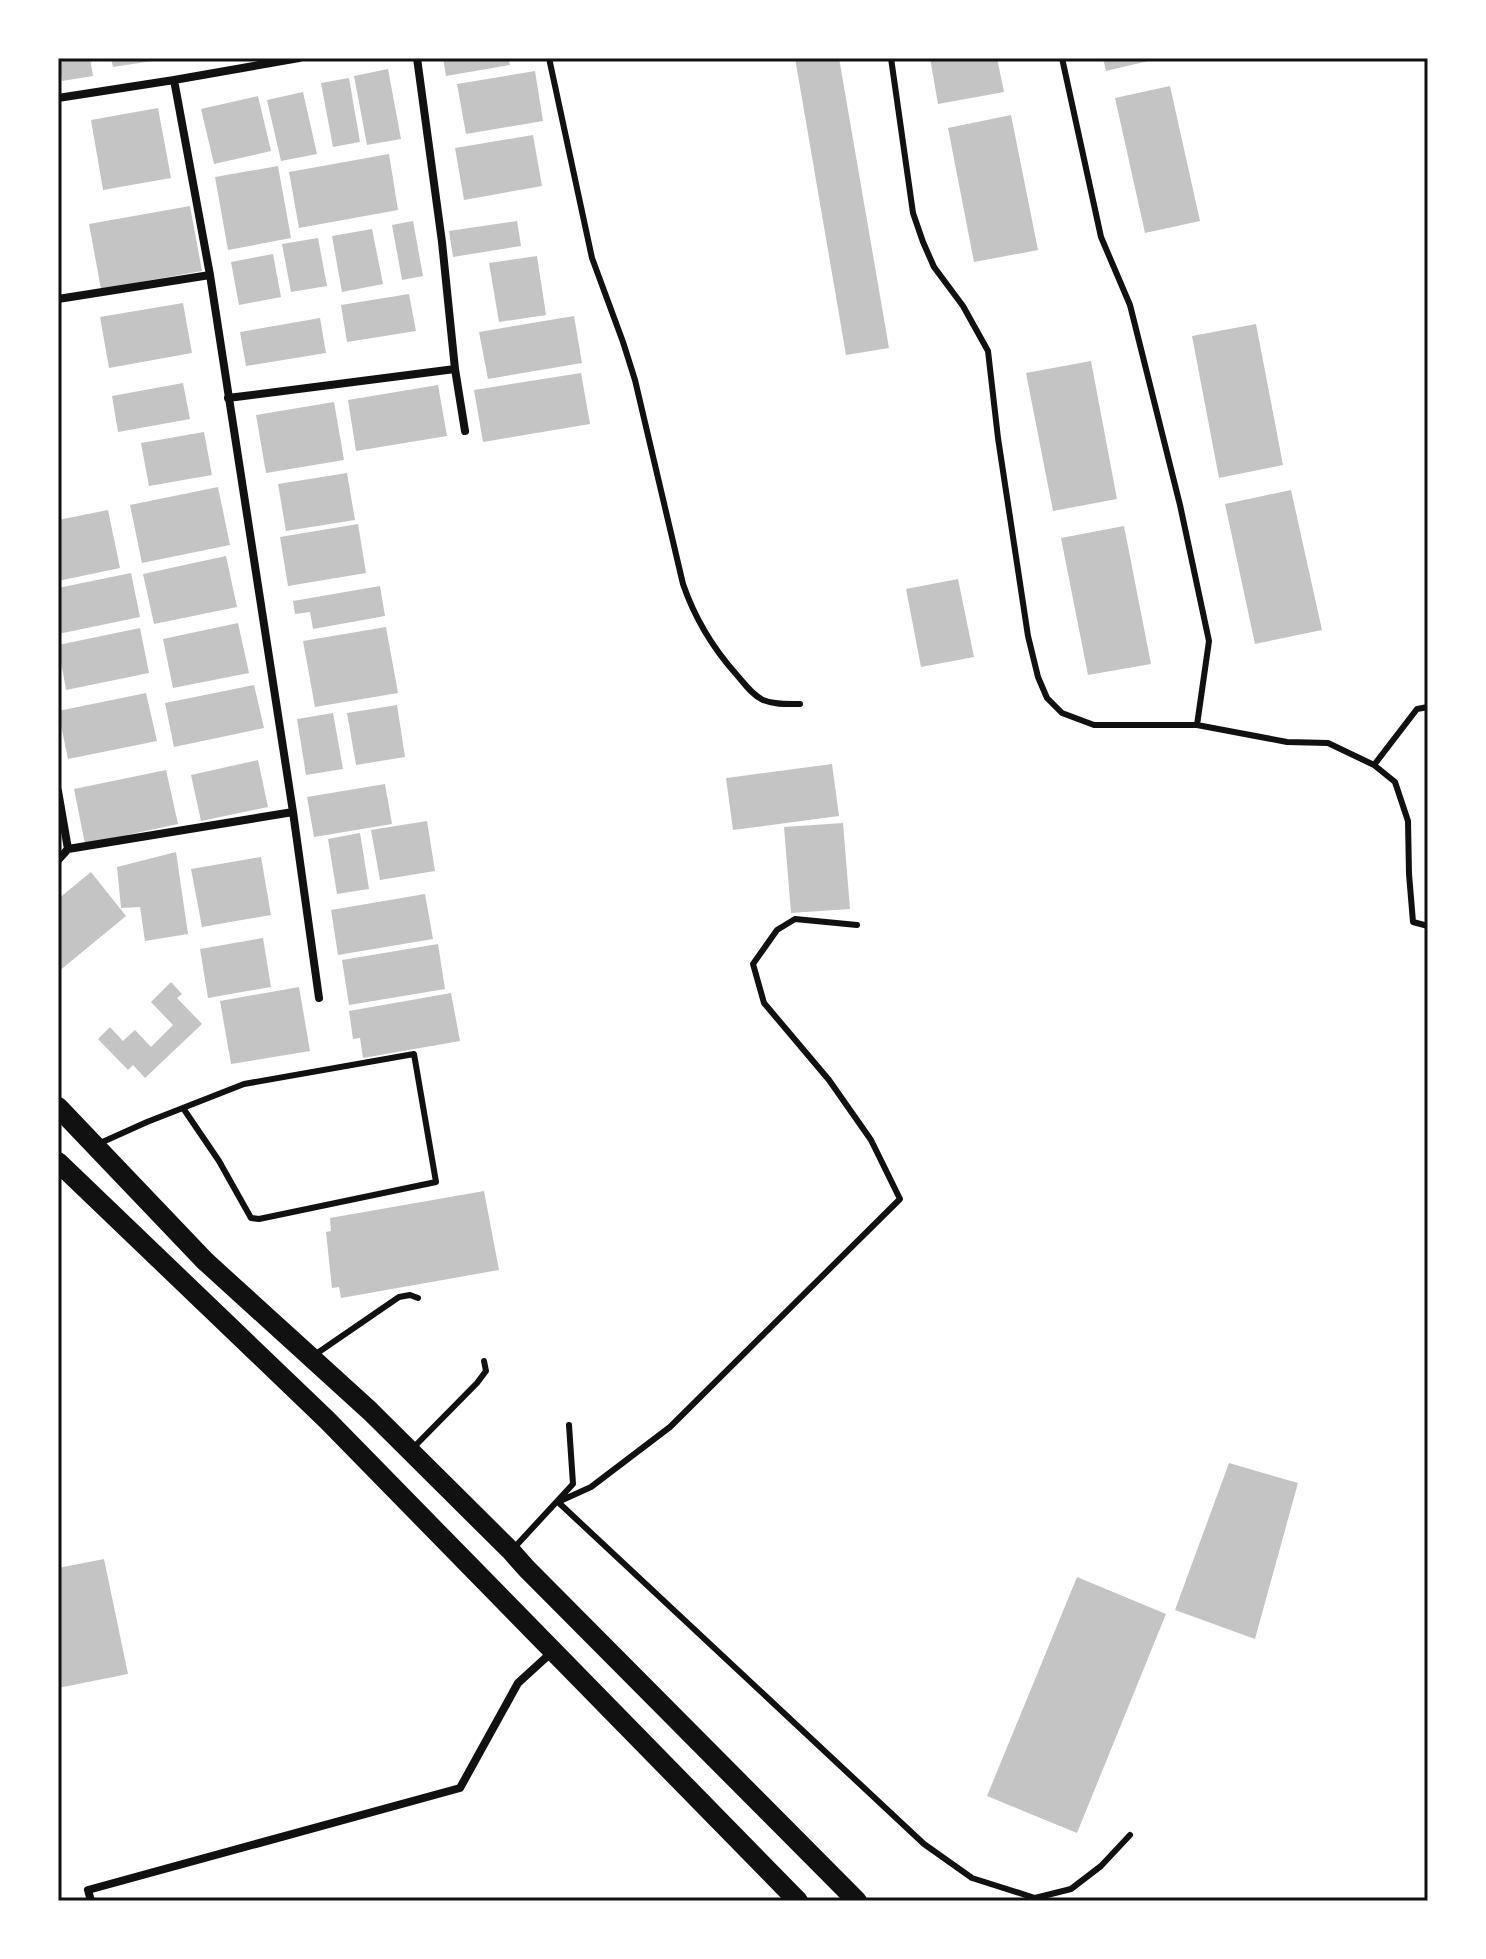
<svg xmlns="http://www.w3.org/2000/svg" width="1486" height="1959" viewBox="0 0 1486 1959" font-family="'Roboto Condensed',sans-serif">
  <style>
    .building { fill: #c4c4c4 }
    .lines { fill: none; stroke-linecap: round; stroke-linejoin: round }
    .service { stroke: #111; stroke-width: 6 }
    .minor { stroke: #111; stroke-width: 8 }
    .primary { stroke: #111; stroke-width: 20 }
    .neatline { fill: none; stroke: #111; stroke-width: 3 }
  </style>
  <rect width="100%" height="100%" fill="#fff"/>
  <!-- building -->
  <path class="building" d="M58 58H90L93 76 62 81Z
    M111 58H159V60L113 67Z
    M443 58H508L510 65 446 76Z
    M795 58H839L889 348 846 355Z
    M930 58H997L1004 92 938 104Z
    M1103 58H1157V59L1106 71Z
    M388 69 401 139 367 145 354 76Z
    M535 71 543 121 466 134 457 84Z
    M349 78 360 142 333 147 321 83Z
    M1170 86 1200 221 1145 233 1115 98Z
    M303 92 317 154 281 161 267 100Z
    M258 96 271 151 214 164 201 109Z
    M158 108 171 178 103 190 91 120Z
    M1011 115 1038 250 974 262 948 128Z
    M533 135 542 186 464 200 455 148Z
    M389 154 398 210 299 228 289 172Z
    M278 166 291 238 228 250 215 177Z
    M190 206 202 271 101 289 89 224Z
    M413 221 423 276 402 280 392 225Z
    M517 221 521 246 453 257 449 231Z
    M372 229 383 284 342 292 332 236Z
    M318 238 327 286 291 292 282 244Z
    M273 254 281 297 239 305 231 262Z
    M537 256 546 315 499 322 489 263Z
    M409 294 416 331 347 342 341 305Z
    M183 303 192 353 109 368 100 317Z
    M574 316 582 363 488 379 479 332Z
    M320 318 326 353 246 366 240 332Z
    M1256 324 1283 465 1219 478 1192 336Z
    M1091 361 1117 499 1053 511 1026 373Z
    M581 373 590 424 483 442 474 390Z
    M183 383 190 419 118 432 112 396Z
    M438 385 447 436 356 451 348 400Z
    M334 402 344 460 266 473 256 415Z
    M204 432 212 475 149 486 141 443Z
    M347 473 355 520 286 531 278 484Z
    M218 487 230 545 142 563 130 505Z
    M1291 490 1322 630 1255 644 1225 504Z
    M108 510 120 568 58 581V520Z
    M358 524 366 573 288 586 280 537Z
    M1124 526 1151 664 1088 675 1061 538Z
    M226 556 237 607 154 624 143 574Z
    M131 573 140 617 58 634V588Z
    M958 579 974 657 921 667 906 589Z
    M380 586 385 616 313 629 310 612 295 614 293 601Z
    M238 623 249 673 173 688 163 639Z
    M386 627 398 693 315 707 303 641Z
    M140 628 149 673 66 690 58 645Z
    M254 685 264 728 174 747 165 703Z
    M146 693 157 741 68 759 58 711Z
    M397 705 405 757 356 765 347 713Z
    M333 713 343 769 306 775 297 719Z
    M258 760 268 807 201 821 191 775Z
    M832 764 839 816 733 830 726 778Z
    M166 770 178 824 85 844 74 789Z
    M385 784 392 824 314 837 307 797Z
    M427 821 435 871 380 880 371 830Z
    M843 823 850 909 791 913 784 827Z
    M360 833 369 889 337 894 328 839Z
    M176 852 188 934 145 941 140 907 121 908 117 867Z
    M261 857 271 915 202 927 191 869Z
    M91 872 126 916 58 972V899Z
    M425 894 433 939 338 955 331 910Z
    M263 938 271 987 208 998 200 949Z
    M438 944 445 989 349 1005 342 960Z
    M171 982 182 994 177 998 202 1024 145 1078 133 1065 128 1070 98 1039 110 1027 123 1041 135 1030 151 1047 173 1025 151 1002Z
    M299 987 310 1051 231 1064 220 1001Z
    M451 993 460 1041 363 1058 360 1038 353 1039 349 1011Z
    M484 1191 499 1270 341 1298 339 1287 332 1288 326 1232 331 1231 330 1218Z
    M1229 1463 1298 1483 1255 1639 1175 1610Z
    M104 1559 128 1674 58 1688V1568Z
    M1077 1577 1166 1614 1077 1833 987 1796Z"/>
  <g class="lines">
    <!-- service -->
    <path class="service" d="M549 58 592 258 623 342 635 380 683 584C695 619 712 647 736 674 744 683 752 695 763 700 775 705 788 704 800 704
      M891 58 913 213 923 242 934 267 963 306 988 351 998 438 1028 636 1038 677 1047 698 1062 713 1094 725H1197L1287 742 1328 743 1374 765 1395 782 1408 821 1409 874 1413 922 1428 926
      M1062 58 1101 237 1130 305 1180 505 1209 641 1197 725
      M1374 765 1417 709 1428 707
      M857 925 795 919 777 930 753 964 764 1003 829 1080 871 1140 900 1199 670 1427 591 1487 558 1502 924 1844 972 1878 1035 1898 1071 1889 1101 1866 1130 1835
      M98 1144 147 1122 244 1084 414 1054 436 1182 259 1219 251 1218 219 1161 183 1108
      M313 1356 399 1297 410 1295 418 1298
      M413 1448 477 1383 486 1371 484 1361
      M513 1549 573 1484 569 1425"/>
    <!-- minor -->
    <path class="minor" d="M174 80 299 58
      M58 98 174 80 210 275 293 812 68 849 58 860
      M58 299 210 275
      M455 369 465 431
      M228 398 455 369 442 242 417 58
      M58 791 68 849
      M293 812 319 998
      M91 1901 88 1890 460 1788 518 1683 552 1652"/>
    <!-- primary -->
    <path class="primary" d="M58 1107 205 1261 370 1411 511 1551 526 1568 857 1901
      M58 1162 327 1420 798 1901"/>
  </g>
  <!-- border -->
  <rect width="1486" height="1959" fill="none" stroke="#ffffff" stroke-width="120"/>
  <rect x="60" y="60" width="1366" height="1839" class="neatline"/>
</svg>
